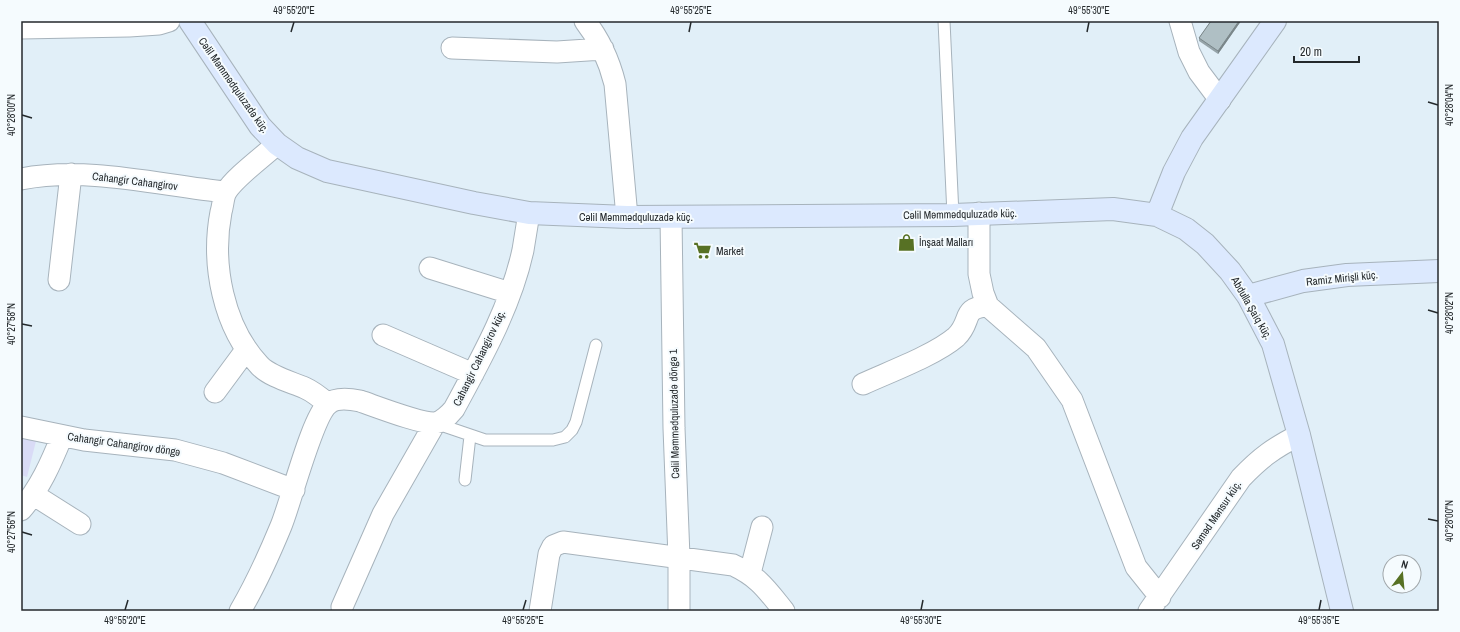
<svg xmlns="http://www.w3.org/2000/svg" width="1460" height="632" viewBox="0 0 1460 632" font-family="'Archivo Narrow',sans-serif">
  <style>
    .green { fill: #d9dbf6 }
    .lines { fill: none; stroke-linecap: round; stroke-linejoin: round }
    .lane-casing { stroke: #a7b3bc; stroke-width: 13 }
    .street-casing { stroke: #a7b3bc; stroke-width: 23 }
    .secondary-casing { stroke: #a7b3bc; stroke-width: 24 }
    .lane { stroke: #fff; stroke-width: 11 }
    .street { stroke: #fff; stroke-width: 21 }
    .secondary { stroke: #dce9fe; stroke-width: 22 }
    .wall { fill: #96a4a9 }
    .shaded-wall { fill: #7a8689 }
    .building { fill: #afbfc4; stroke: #7a8689 }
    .ticks { fill: none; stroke: #24292c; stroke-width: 1.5 }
    .labels { text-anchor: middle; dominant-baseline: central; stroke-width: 4; stroke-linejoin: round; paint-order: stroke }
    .street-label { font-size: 11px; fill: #24292c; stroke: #f5fbfe }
    .poi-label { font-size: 11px; fill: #24292c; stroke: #f5fbfe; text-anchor: start }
    .neatline { fill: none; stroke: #24292c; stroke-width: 1.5 }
    .ticks-label { font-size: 10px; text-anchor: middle; fill: #24292c }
  </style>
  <rect width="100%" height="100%" fill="#e1eff8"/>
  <!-- green -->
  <path class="green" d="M21 437 36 441 27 477 21 475Z"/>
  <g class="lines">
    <defs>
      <path id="lane" d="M944 21 953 215
        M435 423 485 440H553L565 437 572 430 576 422 596 345
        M465 480 470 436"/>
      <path id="street" d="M585 21C600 40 609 60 615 84L627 217
        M1180 21 1189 52 1199 72 1220 100
        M21 28 129 26 159 24 169 21
        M452 48 557 52 603 49
        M277 144C264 156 234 178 226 192 223 197 223 206 221 212 211 264 223 327 260 366 271 377 291 382 305 388 314 392 321 398 328 404
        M21 179C89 166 158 185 226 192
        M979 213V274L983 293 988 306 1036 348 1072 400 1136 567 1160 597
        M671 217 674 428 679 557V611
        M430 268 510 293
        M59 280 71 174
        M383 335 473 374
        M863 384C889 372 935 355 956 337 973 321 960 308 988 306
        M215 392 246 350
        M21 427 84 440 175 450 223 463 294 490
        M34 495 80 524
        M21 510C40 488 51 463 62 436
        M750 573 762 527
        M342 607 383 514 435 423
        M240 611C256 584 269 555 281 526 291 502 312 417 328 404 336 397 350 399 360 401 375 406 421 424 435 423 442 422 450 414 454 409 481 359 511 306 523 250 525 238 527 225 529 213
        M540 611 549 554 553 546 563 542 733 565C759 577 767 590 784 611
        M1149 611 1241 478C1261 457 1274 448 1299 435"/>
      <path id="secondary" d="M190 21 260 126 277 144 297 158 327 171 474 203 529 213 627 217 953 215 1113 209 1157 215
        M1275 21 1192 138 1174 172 1157 215 1186 229 1205 244 1230 271 1248 296 1273 344 1299 435 1342 611
        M1248 296 1303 281 1347 275 1439 271"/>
    </defs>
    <!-- lane casing -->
    <use href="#lane" class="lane-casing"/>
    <!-- street casing -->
    <use href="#street" class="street-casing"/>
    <!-- secondary casing -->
    <use href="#secondary" class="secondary-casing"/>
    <!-- lane -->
    <use href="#lane" class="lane"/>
    <!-- street -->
    <use href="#street" class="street"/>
    <!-- secondary -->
    <use href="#secondary" class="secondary"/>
  </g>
  <!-- wall -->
  <path class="wall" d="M1211 21H1241L1218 54 1199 41V38Z"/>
  <!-- shaded-wall -->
  <path class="shaded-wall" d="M1239 21H1241L1218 54V51Z"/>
  <!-- building -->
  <path class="building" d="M1211 21H1239L1218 51 1199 38Z"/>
  <!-- ticks -->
  <path class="ticks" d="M291 32 294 22M689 32 691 22M1087 32 1089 22M1428 102 1438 105M22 115 32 118M1428 310 1438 313M22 324 32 326M1428 519 1438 521M22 532 32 535M125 610 128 600M523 610 526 600M921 610 923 600M1319 610 1321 600"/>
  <!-- icons -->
  <defs>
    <symbol id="shop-bare" viewBox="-9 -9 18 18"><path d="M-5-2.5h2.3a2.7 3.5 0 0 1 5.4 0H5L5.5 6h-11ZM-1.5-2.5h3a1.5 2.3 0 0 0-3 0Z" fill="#577124" stroke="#f5fbfe" stroke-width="2.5" paint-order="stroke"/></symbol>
    <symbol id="supermarket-bare" viewBox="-9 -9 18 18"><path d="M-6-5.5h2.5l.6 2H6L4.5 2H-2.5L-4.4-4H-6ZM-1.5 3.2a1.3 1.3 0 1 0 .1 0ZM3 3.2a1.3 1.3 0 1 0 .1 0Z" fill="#577124" stroke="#f5fbfe" stroke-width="2.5" paint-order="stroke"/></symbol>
  </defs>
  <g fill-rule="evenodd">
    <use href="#shop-bare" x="894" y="230" width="25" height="25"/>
    <use href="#supermarket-bare" x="690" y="238" width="25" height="25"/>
  </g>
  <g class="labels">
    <!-- street labels -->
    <g class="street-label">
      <text transform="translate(234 85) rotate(55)">Cəlil Məmmədquluzadə küç.</text>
      <text transform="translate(135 181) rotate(7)">Cahangir Cahangirov</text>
      <text transform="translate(960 214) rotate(-1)">Cəlil Məmmədquluzadə küç.</text>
      <text x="636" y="217">Cəlil Məmmədquluzadə küç.</text>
      <text transform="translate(1342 278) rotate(-6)">Ramiz Mirişli küç.</text>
      <text transform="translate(1252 308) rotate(60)">Abdulla Şaiq küç.</text>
      <text transform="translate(479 358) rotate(-64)">Cahangir Cahangirov küç.</text>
      <text transform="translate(674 414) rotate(-91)">Cəlil Məmmədquluzadə döngə 1</text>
      <text transform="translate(124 444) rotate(8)">Cahangir Cahangirov döngə</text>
      <text transform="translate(1216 515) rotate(-56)">Səməd Mənsur küç.</text>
    </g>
    <!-- poi labels -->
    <g class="poi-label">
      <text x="919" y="242">İnşaat Malları</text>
      <text x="716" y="251">Market</text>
    </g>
  </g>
  <!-- border -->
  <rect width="1460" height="632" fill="none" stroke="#f5fbfe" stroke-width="44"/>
  <!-- north arrow -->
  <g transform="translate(1402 574) rotate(16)"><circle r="19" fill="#f5fbfe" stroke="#a1a7aa"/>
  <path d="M0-3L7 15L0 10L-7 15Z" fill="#577124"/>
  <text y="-6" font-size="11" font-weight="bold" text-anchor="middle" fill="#24292c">N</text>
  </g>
  <!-- scale -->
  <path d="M1294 56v6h65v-6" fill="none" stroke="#24292c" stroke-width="2"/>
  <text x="1300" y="56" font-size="12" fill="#24292c" stroke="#f5fbfe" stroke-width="3" paint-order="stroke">20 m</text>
  <rect x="22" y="22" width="1416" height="588" class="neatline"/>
  <g class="ticks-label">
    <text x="294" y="14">49°55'20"E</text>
    <text x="691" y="14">49°55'25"E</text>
    <text x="1089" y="14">49°55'30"E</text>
    <text transform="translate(1449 105) rotate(-90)" y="4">40°28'04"N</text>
    <text transform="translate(11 115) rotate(-90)" y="4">40°28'00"N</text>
    <text transform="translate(1449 313) rotate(-90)" y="4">40°28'02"N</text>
    <text transform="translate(11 324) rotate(-90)" y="4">40°27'58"N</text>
    <text transform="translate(1449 521) rotate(-90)" y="4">40°28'00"N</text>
    <text transform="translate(11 532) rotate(-90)" y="4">40°27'56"N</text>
    <text x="125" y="624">49°55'20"E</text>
    <text x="523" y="624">49°55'25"E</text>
    <text x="921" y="624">49°55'30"E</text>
    <text x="1319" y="624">49°55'35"E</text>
  </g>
</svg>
